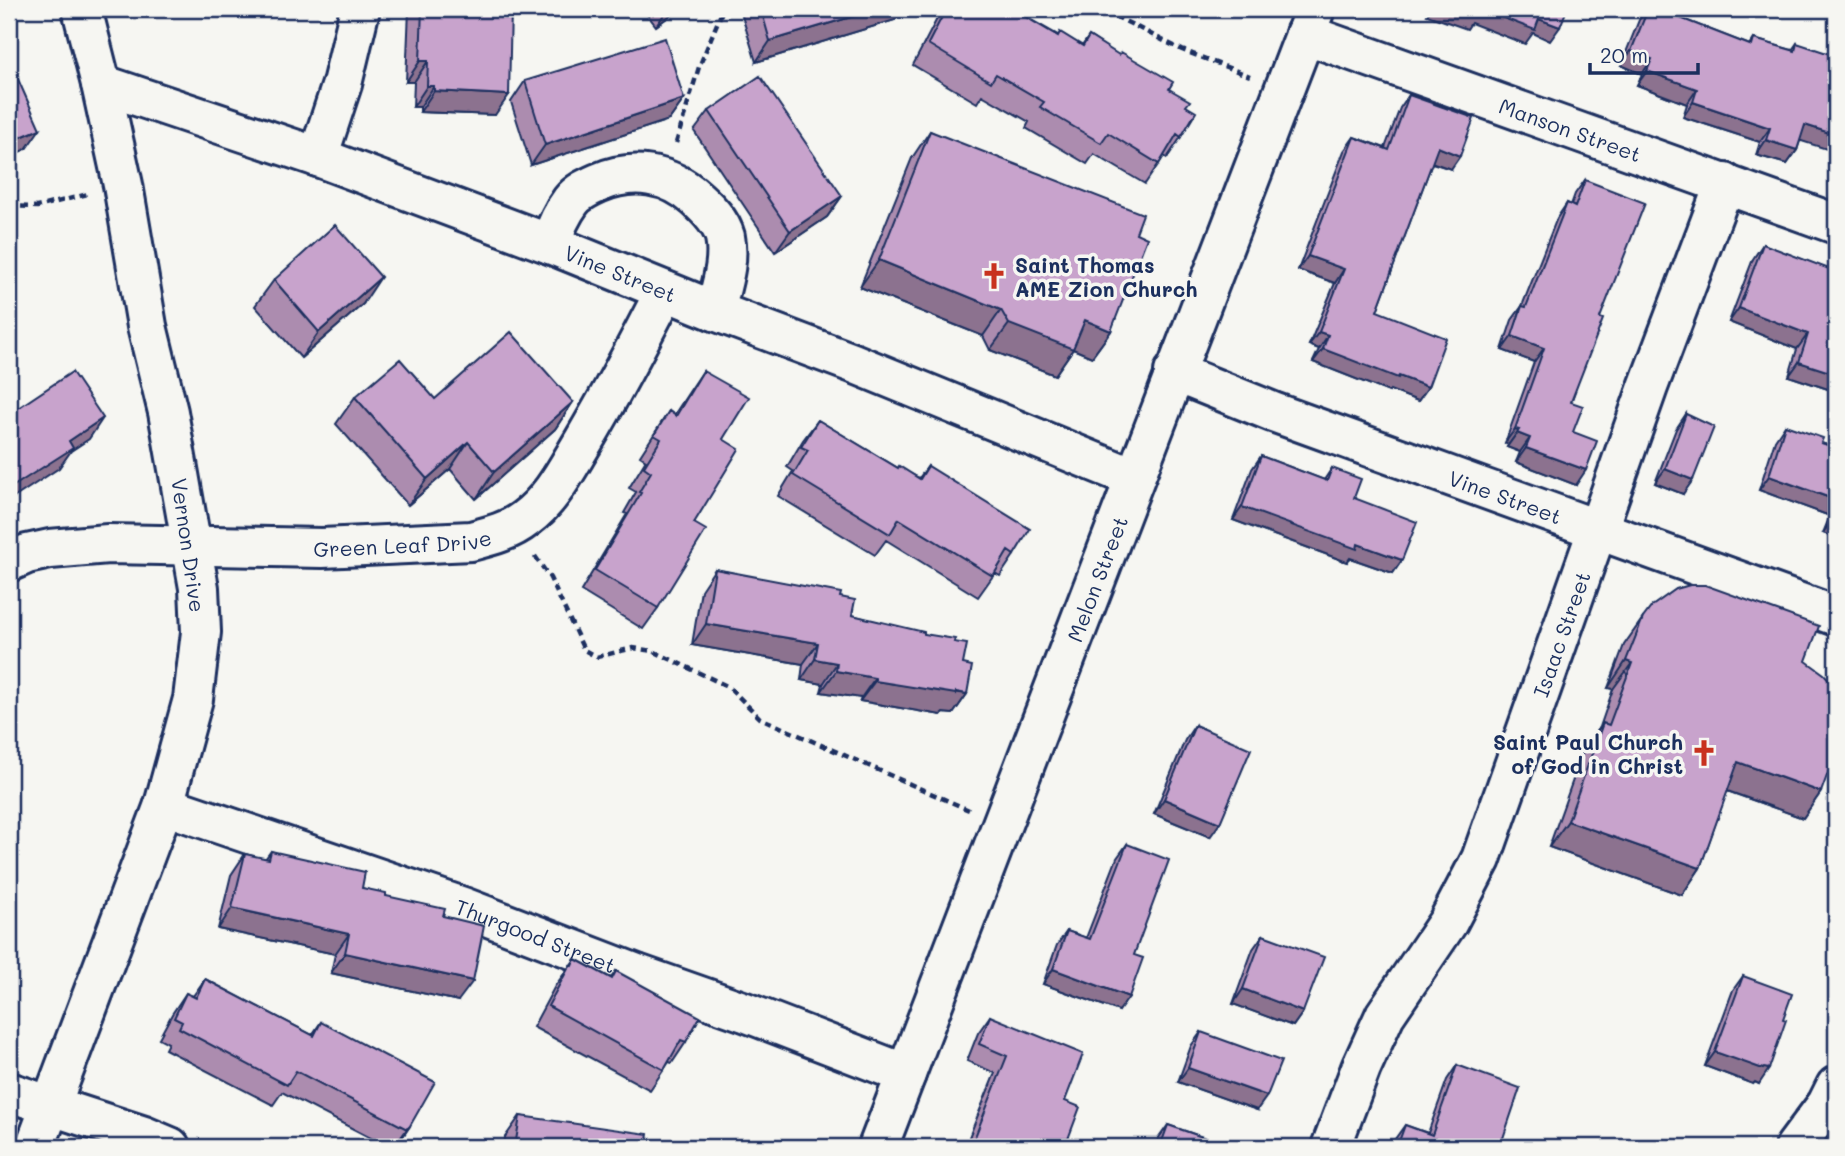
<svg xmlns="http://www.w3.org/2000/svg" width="1845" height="1156" viewBox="0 0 1845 1156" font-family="Mali,sans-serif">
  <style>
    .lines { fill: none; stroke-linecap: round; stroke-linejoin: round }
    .minor-casing { stroke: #1b2f5e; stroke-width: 44 }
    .path { stroke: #1b2f5e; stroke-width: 4.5; stroke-dasharray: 7 5; stroke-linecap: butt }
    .minor { stroke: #f6f6f2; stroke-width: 38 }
    .wall { fill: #ac8caf; stroke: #1b2f5e; stroke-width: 2 }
    .shaded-wall { fill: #8c728f; stroke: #1b2f5e; stroke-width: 2 }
    .building { fill: #c8a3cc; stroke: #1b2f5e; stroke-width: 2 }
    .labels { text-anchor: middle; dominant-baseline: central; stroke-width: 7; stroke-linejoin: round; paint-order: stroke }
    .street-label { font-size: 21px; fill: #1b2f5e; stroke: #f6f6f2 }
    .poi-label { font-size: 21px; font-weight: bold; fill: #1b2f5e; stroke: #f6f6f2; text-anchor: start }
  </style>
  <rect width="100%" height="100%" fill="#f6f6f2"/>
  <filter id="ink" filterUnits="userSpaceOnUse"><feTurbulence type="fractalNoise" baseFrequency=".0143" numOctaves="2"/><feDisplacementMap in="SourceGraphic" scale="14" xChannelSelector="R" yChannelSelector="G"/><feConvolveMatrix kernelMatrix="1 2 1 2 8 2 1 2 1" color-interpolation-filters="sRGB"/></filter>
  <g filter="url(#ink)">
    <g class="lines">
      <defs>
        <g id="minor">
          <path id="s1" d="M1305 34 1836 224"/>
          <path id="s2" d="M101 84 318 157 550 244 715 311 853 363 1134 478"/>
          <path d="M318 157 342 84 360 9"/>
          <path d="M550 244C555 229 562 213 571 201 578 192 589 187 598 183 632 168 669 173 697 199 708 209 721 222 725 237 730 262 721 286 715 311"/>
          <path id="s3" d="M1174 372 1273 412 1836 616"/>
          <path id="s4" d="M9 562 27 554 50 549 108 544 322 548 471 541C490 536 510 531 525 519 552 499 566 470 583 442 612 393 639 342 665 291"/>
          <path id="s5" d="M164 805 463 907 637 974 745 1012 906 1074"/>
          <path d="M9 1092 144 1136 170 1147"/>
          <path d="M35 1147 164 805 193 699 201 632 199 588 168 412 147 326 123 185 101 84 82 9"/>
          <path id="s6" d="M878 1147 1315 9"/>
          <path id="s7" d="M1331 1147 1361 1068 1385 1015 1448 922 1481 859 1648 387 1725 183"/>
          <path d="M1795 1147 1827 1104 1836 1086"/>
        </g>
      </defs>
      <!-- minor casing -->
      <use href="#minor" class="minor-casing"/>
      <!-- path -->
      <path class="path" d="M1092 9 1119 18 1182 50 1250 76
        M676 143 699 67 723 9
        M9 206 37 207 88 194
        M535 556 550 578 584 650 597 657 633 648 653 651 729 687 760 718 969 810"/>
      <!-- minor -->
      <use href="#minor" class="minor"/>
    </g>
    <!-- wall -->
    <path class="wall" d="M409 9H511L495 115 420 112V107H413L414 82H406Z
      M643 9H679L656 26Z
      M740 9H903L895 20 756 62Z
      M942 9H1012L1058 35 1082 46 1089 36 1169 89 1186 106 1181 137 1167 158 1164 156 1145 184 1094 154 1087 164 1026 128 1029 122 982 95 977 103 913 65Z
      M1647 9H1657L1750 45 1754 39 1792 50 1797 43 1800 141 1797 150 1787 164 1756 155 1760 142 1683 117 1687 104 1637 85 1642 74 1621 65 1639 20Z
      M525 81 684 99 669 120 531 165 511 102Z
      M1409 95 1451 169 1432 163 1377 311 1428 387 1418 401 1390 390 1389 392 1313 362 1319 349 1309 345 1335 283 1298 270 1344 151 1354 137 1385 148 1400 108Z
      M709 111 842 196 827 217 775 252 694 131Z
      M930 131 1136 233 1111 331 1092 357 1073 349 1055 375 990 350 983 336 860 287 912 158Z
      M1585 180 1600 318 1571 402 1576 485 1516 462 1520 452 1507 447 1508 445 1505 443 1534 362 1502 350 1512 320 1522 306 1557 218 1567 203 1571 205 1575 194Z
      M1763 244 1827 269 1830 266 1836 268V380L1835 379 1828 389 1789 376 1797 349 1729 322 1753 259Z
      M274 280 363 304 301 358 255 306Z
      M703 371 723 439 694 523 658 608 643 629 581 591 627 514 624 513 636 492 629 488 646 460 640 456 669 411 674 415 689 392Z
      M355 397 435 399 573 402 555 429 476 499 450 469 408 505 336 424Z
      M1686 414 1683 494 1655 483 1676 429Z
      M818 420 898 468 919 478 928 466 1014 555 1000 576 995 573 978 597 886 540 875 555 778 496 793 471 787 467 803 440Z
      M1785 425 1821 443 1836 448V538L1823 533 1830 516 1759 490 1775 440Z
      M1261 456 1324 480 1332 468 1402 560 1393 573 1350 558 1347 562 1233 520 1252 469Z
      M715 569 840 597 852 615 954 642 963 664 967 694 953 714 943 713 941 715 860 701 861 698 821 692 823 684 801 680 803 664 692 645 701 590Z
      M1643 618 1806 661 1821 792 1803 818 1727 791 1700 868 1682 895 1549 847 1584 749 1600 727 1613 689 1608 688 1624 645Z
      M1195 725 1210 837 1154 814 1185 740Z
      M1127 844 1134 955 1119 1011 1043 984 1057 945 1067 931 1086 938 1117 858Z
      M271 851 362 888 443 916 458 1001 331 973 335 954 218 929 231 875 245 854 265 859Z
      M1263 935 1303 1012 1293 1026 1233 1004 1253 949Z
      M575 959 611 978 616 971 686 1042 672 1063 669 1062 650 1090 533 1027 555 986Z
      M1743 976 1783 1019 1759 1084 1755 1082 1753 1084 1705 1066 1733 990Z
      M205 979 312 1035 321 1022 410 1126 395 1147H388L282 1092 273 1105 165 1049 168 1043 159 1038 172 1014 186 993 193 996Z
      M990 1016 1065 1101V1147H965L995 1073 967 1061 978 1033Z
      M1201 1032 1257 1110 1178 1082 1191 1046Z
      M1457 1065 1500 1147H1392L1395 1139 1405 1125 1428 1133 1447 1080Z
      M520 1116 646 1147H504L505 1137Z
      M1168 1125 1231 1147H1155L1158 1139Z"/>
    <!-- shaded-wall -->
    <path class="shaded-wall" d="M668 9H679L656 26Z
      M878 9H903L895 20 756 62 770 41Z
      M1432 9H1478L1539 19 1560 27 1550 41 1533 33 1525 44 1471 23 1467 29 1427 15Z
      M1631 51 1652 59 1642 74 1621 65Z
      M420 61H428L414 82H406Z
      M1647 71 1697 89 1687 104 1637 85Z
      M427 86H434L420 107H413Z
      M434 91 509 95 495 115 420 112Z
      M684 99 669 120 531 165 545 145Z
      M1693 102 1770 128 1760 142 1683 117Z
      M1805 125 1836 135V152L1795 139Z
      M40 129 26 149 9 157V142Z
      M1766 140 1797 150 1787 164 1756 155Z
      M1438 147 1460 156 1451 169 1428 161Z
      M842 196 827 217 775 252 790 231Z
      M1308 256 1344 269 1335 283 1298 270Z
      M879 260 1001 310 983 336 860 287Z
      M381 277 363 304 301 358 319 332Z
      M1739 308 1808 334 1797 349 1729 322Z
      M1085 320 1111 331 1092 357 1073 349 1055 375 990 350 1009 324Z
      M1319 332 1328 335 1319 349 1309 345Z
      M1512 336 1544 348 1534 362 1502 350Z
      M1323 349 1399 376 1428 387 1418 401 1390 390 1389 392 1313 362Z
      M1799 362 1836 372V380L1835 379 1828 389 1789 376Z
      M573 402 555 429 476 499 494 472Z
      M103 418 89 439 71 451 59 468 9 501V489L69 441Z
      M1515 429 1519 430 1508 445 1505 443Z
      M1517 433 1530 438 1520 452 1507 447Z
      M468 442 450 469 408 505 427 479Z
      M1526 448 1586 470 1576 485 1516 462Z
      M1665 469 1693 480 1683 494 1655 483Z
      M1769 476 1836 500V507L1830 516 1759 490Z
      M1242 507 1358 544 1402 560 1393 573 1350 558 1347 562 1233 520Z
      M1833 519 1836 520V538L1823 533Z
      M706 624 818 643 803 664 692 645Z
      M815 659 837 663 823 684 801 680Z
      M1626 661 1632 663 1613 689 1608 688Z
      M836 671 875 678 861 698 821 692Z
      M875 681 967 694 953 714 943 713 941 715 860 701Z
      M1738 762 1821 792 1803 818 1719 788Z
      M1164 799 1220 823 1210 837 1154 814Z
      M1568 821 1700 868 1682 895 1549 847Z
      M232 908 349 934 335 954 218 929Z
      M345 953 473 981 458 1001 331 973Z
      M1053 969 1129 997 1119 1011 1043 984Z
      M1243 989 1303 1012 1293 1026 1233 1004Z
      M1715 1052 1769 1069 1759 1084 1755 1082 1753 1084 1705 1066Z
      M1188 1068 1267 1096 1257 1110 1178 1082Z
      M410 1126 396 1147H394L407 1129Z"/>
    <!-- building -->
    <path class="building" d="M422 9H511L509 95 434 91V86H427L428 61H420Z
      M761 9H878L770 41Z
      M946 9H1012L1058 36 1060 32 1083 46 1089 36 1119 55 1121 52 1173 82 1169 89 1190 101 1186 106 1196 112 1181 137 1177 134 1159 164 1108 133 1101 143 1040 107 1044 102 996 74 991 82 928 44Z
      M1456 9H1479L1476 16Z
      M1480 9H1567L1560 27 1539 19 1535 30Z
      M1648 9H1657L1752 46 1754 39 1795 51 1797 43 1836 56V135L1805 125 1797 150 1766 140 1770 128 1693 102 1697 89 1647 71 1652 59 1631 51Z
      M665 38 684 99 545 145 525 81Z
      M760 76 842 196 790 231 709 111Z
      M17 77 40 129 9 142V81Z
      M1409 95 1474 118 1460 156 1438 147 1377 311 1446 338 1428 387 1399 376 1398 378 1323 349 1328 335 1319 332 1344 269 1308 256 1354 137 1389 150Z
      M930 131 1143 214 1136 233 1147 238 1111 331 1085 320 1073 349 1009 324 1001 310 879 260Z
      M1585 180 1645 203 1600 318 1603 319 1571 402 1583 406 1573 432 1597 441 1586 470 1526 448 1530 438 1517 433 1519 430 1515 429 1544 348 1512 336 1522 306 1526 307 1567 203 1575 207Z
      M335 225 381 277 319 332 274 280Z
      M1763 244 1829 269 1830 266 1836 268V374L1799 362 1808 334 1739 308Z
      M511 332 573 402 494 472 468 442 427 479 355 397 400 359 435 399Z
      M703 371 749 397 723 439 739 449 694 523 706 530 658 608 595 570 641 493 639 492 651 472 644 467 661 439 654 435 669 411 676 416Z
      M72 372 103 418 69 441 73 448 9 489V414Z
      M1686 414 1714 427 1693 480 1665 469Z
      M818 420 898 468 899 466 920 479 928 466 1030 529 1014 555 1008 551 993 576 899 519 890 534 793 475 808 450 801 447Z
      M1785 425 1823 438 1821 443 1836 448V500L1769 476Z
      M1261 456 1327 481 1332 468 1361 479 1354 498 1417 522 1402 560 1358 544 1357 549 1242 507Z
      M715 569 841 593 840 597 855 600 852 615 924 632V634L955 639 954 642 967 644 963 664 972 666 967 694 956 692V694L875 681V678L836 671 837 663 815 659 818 643 706 624Z
      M1690 585H1705L1819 626 1806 661 1824 674 1834 685 1836 690V751L1821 792 1738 762 1700 868 1568 821 1603 723 1609 725 1632 663 1626 661 1643 618 1652 606 1676 589Z
      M1195 725 1251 749 1220 823 1164 799Z
      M1127 844 1169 860 1134 955 1143 958 1129 997 1053 969 1067 931 1090 939Z
      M271 851 365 872 362 888 386 893V896L445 909 443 916 484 926 473 981 345 953 349 934 232 908 245 854 269 859Z
      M1263 935 1324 957 1303 1012 1243 989Z
      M575 959 612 979 616 971 700 1017 686 1042 681 1040 664 1070 548 1006 570 965 572 966Z
      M1743 976 1792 994 1783 1019 1786 1020 1769 1069 1764 1068 1763 1069 1715 1052Z
      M205 979 314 1036 321 1022 435 1082 410 1126 407 1129 296 1071 287 1085 179 1028 182 1022 174 1018 186 993 196 998Z
      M990 1016 1083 1054 1065 1101 1080 1107 1065 1147H971L1007 1056 979 1044Z
      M1201 1032 1281 1061 1267 1096 1188 1068Z
      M1457 1065 1520 1088 1500 1147H1397L1405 1125 1432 1135Z
      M520 1116 648 1134 646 1147H515Z
      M1168 1125 1231 1147H1160Z"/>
  </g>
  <!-- icons -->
  <defs>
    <symbol id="church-bare" viewBox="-9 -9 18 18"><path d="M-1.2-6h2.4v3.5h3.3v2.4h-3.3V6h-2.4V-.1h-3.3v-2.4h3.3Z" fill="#c8321e" stroke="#f6f6f2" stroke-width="2.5" paint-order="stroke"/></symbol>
  </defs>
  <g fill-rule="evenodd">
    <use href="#church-bare" x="975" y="257" width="38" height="38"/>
    <use href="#church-bare" x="1685" y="734" width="38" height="38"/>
  </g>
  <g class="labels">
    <!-- street labels -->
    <g class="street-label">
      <text stroke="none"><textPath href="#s1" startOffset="282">Manson Street</textPath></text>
      <text stroke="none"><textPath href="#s2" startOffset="553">Vine Street</textPath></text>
      <text stroke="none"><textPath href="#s3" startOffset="354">Vine Street</textPath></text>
      <text stroke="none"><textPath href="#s4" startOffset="396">Green Leaf Drive</textPath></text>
      <text transform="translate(189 545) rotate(82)">Vernon Drive</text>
      <text stroke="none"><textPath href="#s6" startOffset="609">Melon Street</textPath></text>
      <text stroke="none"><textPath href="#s7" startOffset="565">Isaac Street</textPath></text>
      <text stroke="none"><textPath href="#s5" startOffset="394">Thurgood Street</textPath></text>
    </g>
    <!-- poi labels -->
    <g class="poi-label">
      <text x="1015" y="264">Saint Thomas<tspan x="1015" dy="24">AME Zion Church</tspan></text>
      <text x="1683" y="741" text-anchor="end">Saint Paul Church<tspan x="1683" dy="24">of God in Christ</tspan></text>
    </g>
  </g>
  <!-- margin -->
  <rect width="1845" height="1156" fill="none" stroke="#f6f6f2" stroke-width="35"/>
  <rect x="18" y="18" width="1810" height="1121" fill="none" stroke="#1b2f5e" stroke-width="2.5" filter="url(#ink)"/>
  <!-- scale -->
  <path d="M1590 63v10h108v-10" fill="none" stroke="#1b2f5e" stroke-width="3.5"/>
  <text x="1600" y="63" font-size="21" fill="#1b2f5e" stroke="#f6f6f2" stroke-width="5" paint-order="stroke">20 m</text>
</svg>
